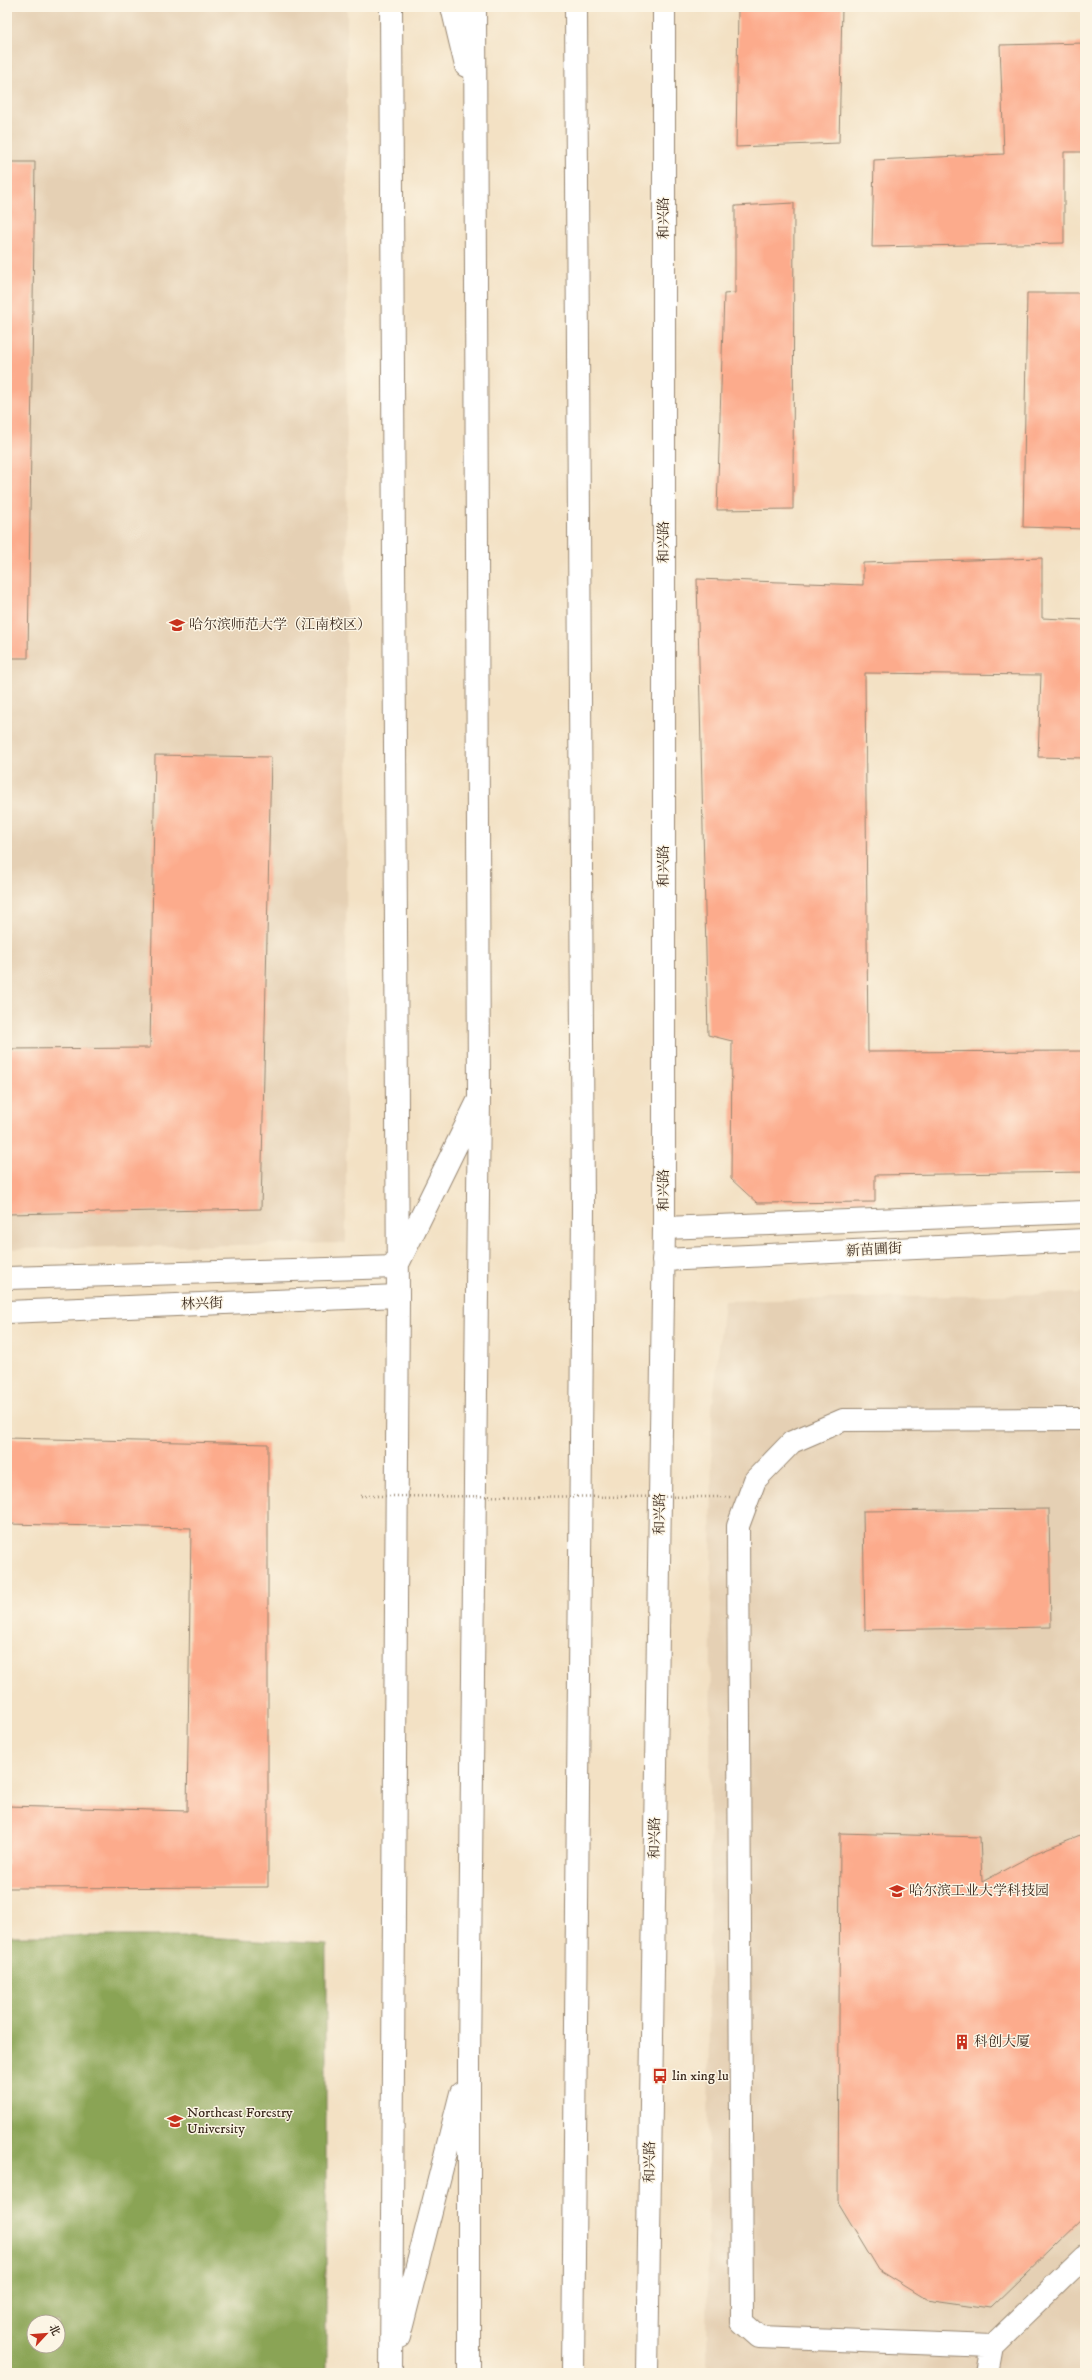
<svg xmlns="http://www.w3.org/2000/svg" width="1092" height="2380" viewBox="0 0 1092 2380" font-family="'IM FELL DW Pica','Noto Serif SC',serif">
  <style>
    .built { fill: #e5d0b4 }
    .forest { fill: #8aa455; stroke: #62673a; fill-rule: evenodd }
    .building { fill: #fcab8c }
    .lines { fill: none; stroke-linecap: round; stroke-linejoin: round }
    .minor-casing { stroke: #978671; stroke-width: 24 }
    .major-casing { stroke: #978671; stroke-width: 24 }
    .highway-casing { stroke: #978671; stroke-width: 24 }
    .minor { stroke: #fff; stroke-width: 22 }
    .major { stroke: #fff; stroke-width: 22 }
    .highway { stroke: #fff; stroke-width: 22 }
    .path-bridge { stroke: #978671; stroke-width: 2.5; stroke-dasharray: 1 3; stroke-linecap: butt }
    .labels { text-anchor: middle; dominant-baseline: central; stroke-width: 3; stroke-linejoin: round; paint-order: stroke }
    .street-label { font-size: 14px; fill: #3b2a1e; stroke: #fcf5e5 }
    .poi-label { font-size: 14px; fill: #3b2a1e; stroke: #fcf5e5; text-anchor: start }
  </style>
  <rect width="100%" height="100%" fill="#fcf5e5"/>
  <filter id="ink" filterUnits="userSpaceOnUse"><feTurbulence type="fractalNoise" baseFrequency=".025" numOctaves="2"/><feDisplacementMap in="SourceGraphic" scale="8" xChannelSelector="R" yChannelSelector="G"/><feConvolveMatrix kernelMatrix="1 2 1 2 8 2 1 2 1" color-interpolation-filters="sRGB"/></filter>
  <filter id="wash" filterUnits="userSpaceOnUse"><feTurbulence type="fractalNoise" baseFrequency=".012" numOctaves="4" result="noise"/><feDisplacementMap in="SourceGraphic" scale="16" xChannelSelector="R" yChannelSelector="G"/><feGaussianBlur stdDeviation="0.9" result="paint"/><feColorMatrix in="noise" values="0 0 0 0 0 0 0 0 0 0 0 0 0 0 0 0 0 1.4 0 .05"/><feComposite in="paint" operator="in"/></filter>
  <g filter="url(#wash)">
    <rect width="100%" height="100%" fill="#f3e1c4"/>
    <!-- built -->
    <path class="built" d="M7 7H347L346 1243 7 1249Z
      M1085 1293V2373H707L712 1410 724 1301Z"/>
    <!-- forest -->
    <path class="forest" d="M7 1936H187L326 1944V2373H7ZM34 2322H58V2346H34Z"/>
    <g id="blocks">
      <!-- building -->
      <path class="building" d="M738 7H842L839 143 736 147Z
        M1085 43V152H1064V243L872 247 874 160 1004 154 1000 45Z
        M7 162H35L28 658H7Z
        M794 203 793 509 717 510 724 294 735 293V206Z
        M1027 293H1085V529L1023 527Z
        M1042 558V618L1085 620V758L1038 757 1041 675 865 673 868 1052 1085 1051V1172L875 1175V1202L757 1203 731 1179 732 1041 708 1035 697 579 863 585V563Z
        M155 755 271 757 261 1209 7 1214V1049L150 1048Z
        M7 1438 268 1444V1887L7 1888V1806L187 1811 191 1528 7 1524Z
        M1049 1509 1051 1627 865 1630 863 1511Z
        M840 1833 980 1837 982 1882 1038 1852 1085 1833V2216L990 2308 926 2299 879 2270 838 2202Z"/>
    </g>
  </g>
  <g filter="url(#ink)">
    <use href="#blocks" fill-opacity="0" stroke="#978671" stroke-width="1"/>
    <g class="lines">
      <defs>
        <path id="minor" d="M992 2346 759 2337 742 2322 738 1526 755 1480 792 1442 843 1420 1085 1419
          M987 2373 992 2346 1085 2256"/>
        <path id="major" d="M664 1228 1085 1212
          M663 1260 1085 1240
          M7 1278 397 1267
          M7 1312 398 1296"/>
        <path id="highway" d="M452 7 466 66
          M399 1262 477 1103
          M399 2337 461 2093
          M391 2373 398 1296 391 7
          M469 2373V2061L479 1098 475 7
          M573 2373 583 1210 576 7
          M647 2373 664 1228V7"/>
      </defs>
      <!-- minor casing -->
      <use href="#minor" class="minor-casing"/>
      <!-- major casing -->
      <use href="#major" class="major-casing"/>
      <!-- highway casing -->
      <use href="#highway" class="highway-casing"/>
      <!-- minor -->
      <use href="#minor" class="minor"/>
      <!-- major -->
      <use href="#major" class="major"/>
      <!-- highway -->
      <use href="#highway" class="highway"/>
      <!-- path-bridge -->
      <path class="path-bridge" d="M361 1496 732 1497"/>
    </g>
  </g>
  <!-- icons -->
  <defs>
    <symbol id="university-bare" viewBox="-9 -9 18 18"><path d="M0-5L7-2L0 1L-7-2ZM-4 1L0 2.5L4 1V4Q0 6-4 4Z" fill="#c8321e" stroke="#fcf5e5" stroke-width="2.5" paint-order="stroke"/></symbol>
    <symbol id="school-bare" viewBox="-9 -9 18 18"><path d="M0-5L7-2L0 1L-7-2ZM-4 1L0 2.5L4 1V4Q0 6-4 4Z" fill="#c8321e" stroke="#fcf5e5" stroke-width="2.5" paint-order="stroke"/></symbol>
    <symbol id="building-bare" viewBox="-9 -9 18 18"><path d="M-4-6H4V6H1V3H-1V6H-4ZM-2.5-4.3h1.7v1.8h-1.7ZM.8-4.3h1.7v1.8H.8ZM-2.5-1h1.7V.8h-1.7ZM.8-1h1.7V.8H.8Z" fill="#c8321e" stroke="#fcf5e5" stroke-width="2.5" paint-order="stroke"/></symbol>
    <symbol id="bus-bare" viewBox="-9 -9 18 18"><path d="M-5-6H5V4H4V6H2V4H-2V6H-4V4H-5ZM-3.5-4V0h7V-4ZM-3.5 1.2v1.5H-2V1.2ZM2 1.2v1.5H3.5V1.2Z" fill="#c8321e" stroke="#fcf5e5" stroke-width="2.5" paint-order="stroke"/></symbol>
  </defs>
  <g fill-rule="evenodd">
    <use href="#university-bare" x="166" y="614" width="22" height="22"/>
    <use href="#school-bare" x="886" y="1880" width="22" height="22"/>
    <use href="#building-bare" x="951" y="2031" width="22" height="22"/>
    <use href="#bus-bare" x="649" y="2065" width="22" height="22"/>
    <use href="#university-bare" x="164" y="2110" width="22" height="22"/>
  </g>
  <g class="labels">
    <!-- street labels -->
    <g class="street-label">
      <text transform="translate(664 218) rotate(-90)">和兴路</text>
      <text transform="translate(664 542) rotate(-90)">和兴路</text>
      <text transform="translate(664 866) rotate(-90)">和兴路</text>
      <text transform="translate(664 1190) rotate(-90)">和兴路</text>
      <text transform="translate(874 1250) rotate(-3)">新苗圃街</text>
      <text transform="translate(202 1304) rotate(-2)">林兴街</text>
      <text transform="translate(660 1514) rotate(-89)">和兴路</text>
      <text transform="translate(655 1838) rotate(-89)">和兴路</text>
      <text transform="translate(650 2162) rotate(-89)">和兴路</text>
    </g>
    <!-- poi labels -->
    <g class="poi-label">
      <text x="189" y="625">哈尔滨师范大学（江南校区）</text>
      <text x="909" y="1891">哈尔滨工业大学科技园</text>
      <text x="974" y="2042">科创大厦</text>
      <text x="672" y="2076">lin xing lu</text>
      <text x="187" y="2113">Northeast Forestry<tspan x="187" dy="16">University</tspan></text>
    </g>
  </g>
  <!-- margin -->
  <rect width="1092" height="2380" fill="none" stroke="#fcf5e5" stroke-width="24"/>
  <!-- north arrow -->
  <g transform="translate(46 2334) rotate(64)"><circle r="19" fill="#fcf5e5" stroke="#afa495"/>
  <path d="M0-3L7 15L0 10L-7 15Z" fill="#c8321e"/>
  <text y="-6" font-size="11" font-weight="bold" text-anchor="middle" fill="#3b2a1e">北</text>
  </g>
</svg>
